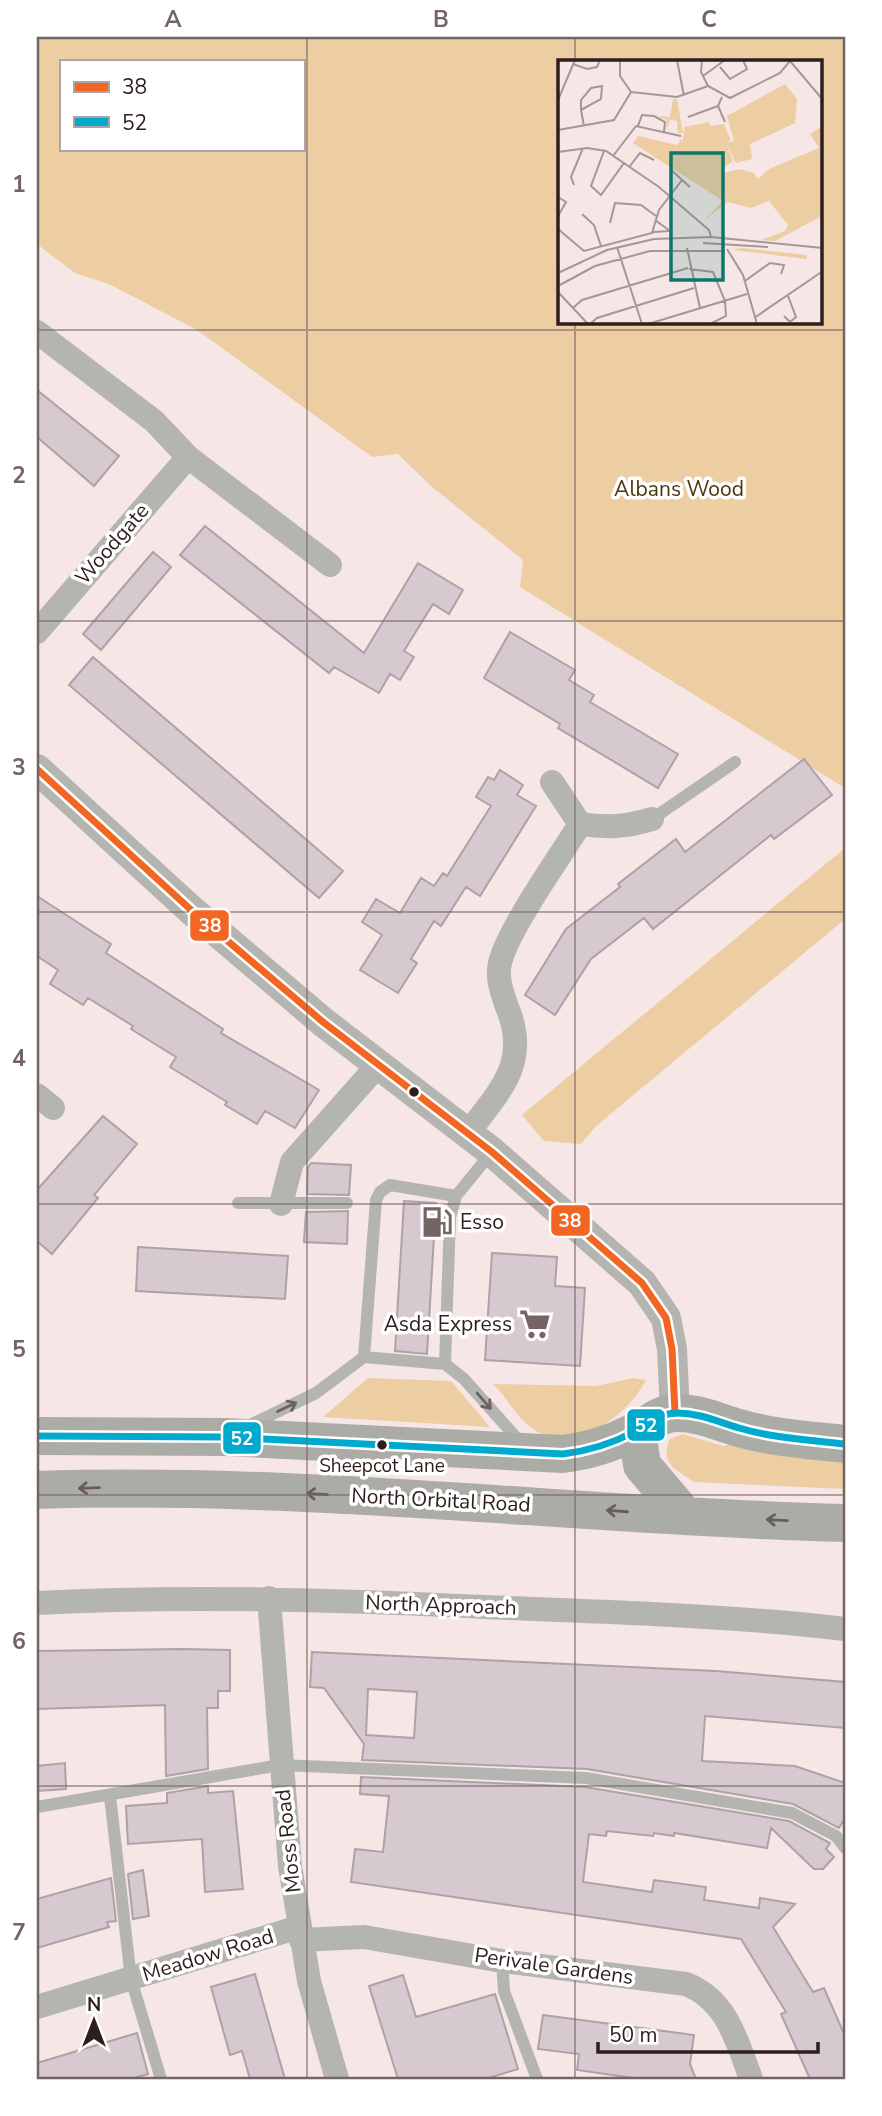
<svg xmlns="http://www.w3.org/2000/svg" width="882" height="2116" viewBox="0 0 882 2116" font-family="'Nunito Sans',sans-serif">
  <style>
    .green { fill: #edcda2; fill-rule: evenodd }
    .building { fill: #d6c9cf; stroke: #aea2a7; stroke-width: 2; fill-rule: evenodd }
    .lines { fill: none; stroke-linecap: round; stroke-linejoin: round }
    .service { stroke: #b4b5b0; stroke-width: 12 }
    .minor { stroke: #b4b5b0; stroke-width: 24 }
    .tertiary { stroke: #b4b5b0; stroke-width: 30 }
    .trunk { stroke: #acaca6; stroke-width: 38 }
    .bus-1-casing { stroke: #fff; stroke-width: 12 }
    .bus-2-casing { stroke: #fff; stroke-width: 12 }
    .bus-1 { stroke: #f26522; stroke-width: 7 }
    .bus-2 { stroke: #00a9ce; stroke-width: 7 }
    .oneway { stroke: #6a625f }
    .oneway2 { stroke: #675e5b }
    .grid { fill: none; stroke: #746463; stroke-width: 2; stroke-opacity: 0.55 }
    .bus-dot { fill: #2e1e1d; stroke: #fff; stroke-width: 2.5 }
    .labels { text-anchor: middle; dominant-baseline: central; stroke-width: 7; stroke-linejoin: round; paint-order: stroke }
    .bus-label { font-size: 19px; fill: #2e1e1d; stroke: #fff }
    .park-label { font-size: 21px; fill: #4b370e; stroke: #fff }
    .street-label { font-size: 21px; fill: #2e1e1d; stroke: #fff }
    .poi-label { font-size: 21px; fill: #2e1e1d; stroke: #fff; text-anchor: start }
    .inset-road { fill: none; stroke: #a69695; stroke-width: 2 }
    .view { fill: #0f766e; fill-opacity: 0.15; stroke: #0f766e; stroke-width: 3.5 }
    .inset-edge { fill: none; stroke: #2e1e1d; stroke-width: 3.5 }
    .line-badge { stroke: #fff; stroke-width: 2.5 }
    .badge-label { font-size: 19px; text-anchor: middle; font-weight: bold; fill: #fff }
    .neatline { fill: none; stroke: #746463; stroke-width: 2.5 }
    .grid-label { font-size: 23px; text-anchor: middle; font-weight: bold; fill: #746463 }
  </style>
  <rect width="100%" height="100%" fill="#f6e6e5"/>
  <!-- green -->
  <path class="green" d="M37 37H845V788L520 587 523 560 431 486 398 454 372 457 197 330 109 284 75 273 37 244ZM61 61H303V149H61ZM560 61H821V322H560Z
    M845 848V919L596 1126 581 1144 544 1141 522 1115Z
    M368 1378 451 1381 490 1427 323 1417Z
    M633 1378 646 1380C627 1416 575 1456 533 1429 517 1419 507 1397 493 1384L596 1386Z
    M683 1434 723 1446 733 1444 845 1459V1489L694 1482C676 1469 659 1465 670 1439Z"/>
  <!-- building -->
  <path class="building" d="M37 390 119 456 94 486 37 437Z
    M205 526 364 653 418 563 463 590 449 614 433 604 404 651 414 657 400 680 390 674 379 693 334 667 329 673 180 555Z
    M153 552 171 567 101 650 83 634Z
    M510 632 575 670 569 680 594 695 590 702 678 754 658 788 558 728 560 724 484 678Z
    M93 657 343 871 319 898 69 685Z
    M804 759 832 795 774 839 771 835 653 929 644 918 591 959 555 1015 525 995 566 929 620 887 618 884 676 839 685 852Z
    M500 770 523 785 517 795 536 806 480 896 466 887 441 926 434 921 411 959 417 963 398 993 360 970 382 935 362 922 376 899 400 913 421 878 434 886 443 873 447 876 491 806 476 797 488 777 494 780Z
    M37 896 111 944 106 953 223 1029 221 1033 319 1090 295 1128 265 1111 257 1124 225 1105 227 1102 170 1067 176 1057 131 1029 133 1026 88 998 83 1005 50 984 58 970 37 956Z
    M103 1116 137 1144 94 1195 98 1198 52 1254 37 1241V1190Z
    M311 1163 351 1165 349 1195 307 1194 308 1167Z
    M404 1201 436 1203 427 1354 395 1351Z
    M348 1211 347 1244 304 1242 306 1212Z
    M138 1247 288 1256 285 1299 136 1291Z
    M492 1253 557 1257 555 1286 585 1288 580 1366 485 1360Z
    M182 1649 230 1650V1691H218V1708H207L208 1769 166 1776 165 1705 37 1709V1651Z
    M312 1652 716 1671 845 1682V1728L705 1716 702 1761 795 1766 845 1783V1818L839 1828 793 1804 587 1769 362 1760 364 1744 324 1688 310 1687ZM368 1689 417 1692 414 1738 366 1735Z
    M65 1763 66 1789 37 1791V1766Z
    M361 1777 585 1787 789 1821 830 1843 826 1849 834 1857 823 1869H814L771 1828 767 1848 674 1833V1836L654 1833 653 1836 607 1831 606 1836 589 1834 583 1882 652 1892 654 1880 706 1887 704 1900 759 1908 760 1898 795 1904 773 1927 813 1992 824 1988 845 2036V2079H810L781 2014 786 2012 741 1939 351 1882 355 1849 383 1852 389 1796 360 1794Z
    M208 1786V1793L233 1791 243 1889 205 1892 202 1839 128 1844 126 1806 167 1803V1793Z
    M143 1870 149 1916 133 1919 128 1874Z
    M111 1878 116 1921 107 1922 109 1927 37 1948V1899Z
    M255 1974 268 2020 285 2079H250L242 2051 230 2055 211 1987Z
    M403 1975 416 2017 495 1994 518 2069 485 2079H398L369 1986Z
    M543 2015 694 2035 690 2064 696 2079H640L577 2070 579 2054 538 2049Z
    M137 2033 148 2074 130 2079H37V2063Z"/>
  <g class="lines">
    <!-- service -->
    <path class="service" d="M652 819 735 762
      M238 1203H347
      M364 1357 376 1200 380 1192 390 1185 456 1196
      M445 1364 450 1217 456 1196 491 1153
      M248 1426 316 1393 364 1357 445 1364 464 1379 522 1444
      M110 1796 131 1979 161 2079
      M37 1807 280 1765 586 1778 792 1813 836 1836 845 1848
      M502 1961 504 1991 537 2079"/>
    <!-- minor -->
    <path class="minor" d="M37 332 154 421 188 457 330 565
      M37 632 188 457
      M552 782 580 824C606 828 626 827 652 819
      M37 1095 53 1108
      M468 1133C496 1095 528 1066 510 1015 504 998 496 981 500 963 508 929 560 857 580 824
      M281 1204 292 1162 379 1064
      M269 1598 290 1866 309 1981 337 2079
      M37 1603C189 1595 334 1600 486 1607 606 1612 726 1615 845 1629
      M301 1940 364 1937 502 1961 686 1984C727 2000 737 2041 751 2079
      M37 2007 299 1927"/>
    <!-- tertiary -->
    <path class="tertiary" d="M37 769 190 909 323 1022 492 1152 642 1283 666 1318 672 1349 675 1413"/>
    <!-- trunk -->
    <path class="trunk" d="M637 1431 642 1465 685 1516
      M37 1436 226 1437 563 1454C588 1451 611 1444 634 1432 649 1425 659 1413 677 1413 700 1413 718 1422 739 1428 773 1438 810 1440 845 1444
      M37 1490C307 1481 576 1516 845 1523"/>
    <defs>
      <path id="bus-1" d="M37 769 190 909 323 1022 492 1152 642 1283 666 1318 672 1349 675 1413"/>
      <path id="bus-2" d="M37 1436 226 1437 563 1454C588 1451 611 1444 634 1432 649 1425 659 1413 677 1413 700 1413 718 1422 739 1428 773 1438 810 1440 845 1444"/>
    </defs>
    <!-- bus-1 casing -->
    <use href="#bus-1" class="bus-1-casing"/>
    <!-- bus-2 casing -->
    <use href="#bus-2" class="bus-2-casing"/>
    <!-- bus-1 -->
    <use href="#bus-1" class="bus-1"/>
    <!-- bus-2 -->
    <use href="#bus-2" class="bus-2"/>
  </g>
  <!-- one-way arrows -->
  <defs><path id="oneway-shaft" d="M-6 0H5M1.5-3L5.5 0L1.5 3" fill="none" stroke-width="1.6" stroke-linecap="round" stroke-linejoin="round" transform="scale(1.75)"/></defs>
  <g class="oneway">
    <use href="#oneway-shaft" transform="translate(484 1401) rotate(49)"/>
    <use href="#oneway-shaft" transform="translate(287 1407) rotate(-26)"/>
  </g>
  <g class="oneway2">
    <use href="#oneway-shaft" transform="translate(89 1488) rotate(178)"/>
    <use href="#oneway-shaft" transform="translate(317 1494) rotate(-177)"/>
    <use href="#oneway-shaft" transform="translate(617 1511) rotate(-176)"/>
    <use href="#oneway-shaft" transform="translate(777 1520) rotate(-177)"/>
  </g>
  <!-- grid -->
  <path class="grid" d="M307 37V2079M575 37V61M575 322V2079M37 330H845M37 621H845M37 912H845M37 1204H845M37 1495H845M37 1786H845"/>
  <!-- icons -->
  <defs>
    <symbol id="fuel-bare" viewBox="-9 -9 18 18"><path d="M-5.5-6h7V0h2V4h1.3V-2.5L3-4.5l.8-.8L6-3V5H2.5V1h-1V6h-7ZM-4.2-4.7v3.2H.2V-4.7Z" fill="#746463" stroke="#fff" stroke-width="2.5" paint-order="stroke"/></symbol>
    <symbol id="supermarket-bare" viewBox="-9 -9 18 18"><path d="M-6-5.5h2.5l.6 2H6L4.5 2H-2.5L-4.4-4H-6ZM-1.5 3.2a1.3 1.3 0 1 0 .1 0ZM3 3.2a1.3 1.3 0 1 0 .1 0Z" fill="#746463" stroke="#fff" stroke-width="2.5" paint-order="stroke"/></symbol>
  </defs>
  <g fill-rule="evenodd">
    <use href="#fuel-bare" x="415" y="1200" width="44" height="44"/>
    <use href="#supermarket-bare" x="513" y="1302" width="44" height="44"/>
  </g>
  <!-- markers -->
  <g class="bus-dot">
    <circle cx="414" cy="1092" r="6"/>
    <circle cx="382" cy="1445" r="6"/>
  </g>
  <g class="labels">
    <!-- bus labels -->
    <g class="bus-label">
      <text x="382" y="1466">Sheepcot Lane</text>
    </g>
    <!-- park labels -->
    <g class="park-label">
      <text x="679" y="489">Albans Wood</text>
    </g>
    <!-- street labels -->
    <g class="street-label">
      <text transform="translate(112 544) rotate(-49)">Woodgate</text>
      <text transform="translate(441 1500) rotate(3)">North Orbital Road</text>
      <text transform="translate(441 1605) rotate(2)">North Approach</text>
      <text transform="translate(288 1841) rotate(-96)">Moss Road</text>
      <text transform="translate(208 1955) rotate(-17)">Meadow Road</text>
      <text transform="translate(554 1966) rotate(8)">Perivale Gardens</text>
    </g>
    <!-- poi labels -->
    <g class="poi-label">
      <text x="460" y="1222">Esso</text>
      <text x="512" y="1324" text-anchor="end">Asda Express</text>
    </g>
  </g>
  <!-- overview -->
  <g transform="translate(558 60)">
    <rect width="264" height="264" fill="#f6e6e5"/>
    <path d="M227 24 239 39 237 63 192 84 194 99 178 103 168 83 175 101 165 108 166 113 181 109 196 113 200 119 211 109 261 88 252 74 264 66V156L217 181 203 180 227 171 230 165 211 141 193 148 170 142 145 161 165 141 75 83 80 76 119 85 124 78 125 84 126 67 151 62 152 66 166 64 173 80 167 83 176 81 169 56ZM115 39H119L125 73H120L119 61 112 60 108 71 109 60 100 56 112 57ZM183 188 249 195V199L175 190Z" fill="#edcda2"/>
    <path class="inset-road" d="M62 0V16L73 32M119 0 126 36M144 0 143 12 150 26 172 38 222 13 232 1M232 1 265 40M15 4 29 9 39 7 42 0M162 7 172 19 189 9 185 0M145 16 167 0M73 32 119 37 150 26M164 37 160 46 167 62M0 40 17 0M23 50 43 39 44 26 33 28 23 40V50L26 66M130 57 160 46M80 66 84 55 96 56 107 62 106 72M0 70 56 60 73 32M46 91 33 126 43 135 66 103M0 92 29 88 48 91 101 127 151 170 153 177M55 96 78 66 123 76M72 106 82 93 96 100M112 109 132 127M16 125 13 117 25 88M24 154 36 165 43 186M0 156 8 142 0 137M52 163 57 143 83 145 98 156M0 169 26 191 94 173 101 150 124 120M95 172 112 171 97 160M145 183 210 187M59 187 84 264M129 188 142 248M169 189 185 215 199 264M131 209 155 212 167 241 168 256 152 264M0 213 49 190 96 179 153 177 265 188M187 221 212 203 226 205 223 214M0 226 37 206 92 191H167M0 232 30 264M15 248 24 240 130 208M226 256 232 262 238 257 230 236M196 258 265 211M32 264 39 258 136 228M90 264 189 234"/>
    <path class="view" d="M113 93H165V220H113Z"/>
    <rect width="264" height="264" class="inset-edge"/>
  </g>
  <g class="line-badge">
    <rect x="189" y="909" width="41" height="33" rx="7" fill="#f26522"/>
    <rect x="550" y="1204" width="41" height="33" rx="7" fill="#f26522"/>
    <rect x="626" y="1408" width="40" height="34" rx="7" fill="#00a9ce"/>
    <rect x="222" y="1421" width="40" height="34" rx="7" fill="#00a9ce"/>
  </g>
  <g class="badge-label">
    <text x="210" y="932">38</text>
    <text x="570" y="1227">38</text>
    <text x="646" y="1432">52</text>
    <text x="242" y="1445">52</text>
  </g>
  <!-- border -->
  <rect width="882" height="2116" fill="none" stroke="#ffffff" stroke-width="77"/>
  <!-- legend -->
  <rect x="60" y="60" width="245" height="91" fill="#ffffff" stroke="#aba5a5" stroke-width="2"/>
  <rect x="74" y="82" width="35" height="10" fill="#f26522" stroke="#aba5a5" stroke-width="2"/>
  <text x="122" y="94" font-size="21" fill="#2e1e1d">38</text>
  <rect x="74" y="117" width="35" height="10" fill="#00a9ce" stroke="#aba5a5" stroke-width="2"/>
  <text x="122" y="130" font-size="21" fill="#2e1e1d">52</text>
  <!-- north arrow -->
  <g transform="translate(94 2021)" stroke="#ffffff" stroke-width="5" paint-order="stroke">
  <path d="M0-5L12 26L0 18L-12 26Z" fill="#2e1e1d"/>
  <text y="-10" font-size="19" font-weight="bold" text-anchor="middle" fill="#2e1e1d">N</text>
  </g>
  <!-- scale -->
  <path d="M598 2042v10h220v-10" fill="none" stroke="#2e1e1d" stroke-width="3.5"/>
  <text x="609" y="2042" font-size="21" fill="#2e1e1d" stroke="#ffffff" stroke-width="5" paint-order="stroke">50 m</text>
  <rect x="38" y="38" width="806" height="2040" class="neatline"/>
  <g class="grid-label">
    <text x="173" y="27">A</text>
    <text x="441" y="27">B</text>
    <text x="709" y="27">C</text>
    <text x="19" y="192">1</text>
    <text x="19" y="483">2</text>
    <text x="19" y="775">3</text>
    <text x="19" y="1066">4</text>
    <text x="19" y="1357">5</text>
    <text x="19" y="1649">6</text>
    <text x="19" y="1940">7</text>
  </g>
</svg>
